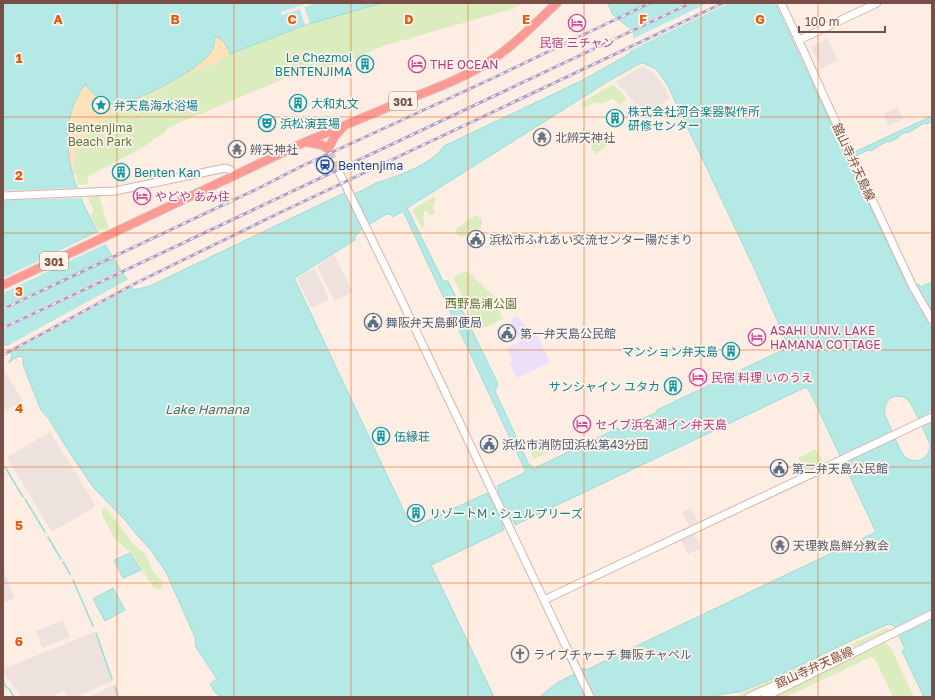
<svg xmlns="http://www.w3.org/2000/svg" width="935" height="700" viewBox="0 0 935 700" font-family="'Golos Text','Noto Sans JP',sans-serif">
  <style>
    .industrial { fill: #ede2dd }
    .education { fill: #ebdffa }
    .green { fill: #dbedbf }
    .sand { fill: #ffe2bb }
    .water { fill: #b5e9e6; stroke: #9adcd9; fill-rule: evenodd }
    .pier { fill: #feede2 }
    .lines { fill: none; stroke-linecap: round; stroke-linejoin: round }
    .stream { stroke: #9adcd9; stroke-width: 1.5 }
    .secondary-tunnel { stroke: #dcc5bb; stroke-width: 7; stroke-dasharray: 7 3.5; stroke-linecap: butt }
    .secondary-casing { stroke: #d9b4a9; stroke-width: 9 }
    .highway-casing { stroke: #d9cdcb; stroke-width: 10 }
    .secondary { stroke: #fff; stroke-width: 7 }
    .highway { stroke: #fe9993; stroke-width: 8 }
    .rail-casing { stroke: #ada0c8; stroke-width: 3 }
    .rail { stroke: #fff3ea; stroke-width: 1.5; stroke-dasharray: 4.5; stroke-linecap: butt }
    .grid { fill: none; stroke: #e8590c; stroke-width: 1; stroke-opacity: 0.55 }
    .labels { text-anchor: middle; dominant-baseline: central; stroke-width: 3.5; stroke-linejoin: round; paint-order: stroke }
    .shield { fill: #fff3ea; stroke: #a08077; stroke-width: 1 }
    .shield-label { font-size: 11px; font-weight: bold; fill: #784e46 }
    .hotel-label { font-size: 12px; fill: #b23c85; stroke: #fff3ea; text-anchor: start }
    .culture-label { font-size: 12px; fill: #0d838f; stroke: #fff3ea; text-anchor: start }
    .park-label { font-size: 12px; fill: #5a793b; stroke: #fff3ea }
    .worship-label { font-size: 12px; fill: #5b616d; stroke: #fff3ea; text-anchor: start }
    .street-label { font-size: 12px; fill: #784e46; stroke: #fff3ea }
    .transit-label { font-size: 12px; fill: #164399; stroke: #fff3ea; text-anchor: start }
    .service-label { font-size: 12px; fill: #4e5e75; stroke: #fff3ea; text-anchor: start }
    .water-label { font-size: 13px; font-style: italic; fill: #357875; stroke: #fff3ea }
    .grid-label { font-size: 13px; text-anchor: middle; font-weight: bold; fill: #e8590c; stroke: #fff3ea; stroke-width: 3.5; stroke-linejoin: round; paint-order: stroke }
  </style>
  <rect width="100%" height="100%" fill="#feede2"/>
  <!-- industrial -->
  <path class="industrial" d="M828 38 838 60 821 69 811 47Z
    M643 67 653 72 665 87 670 99 644 113 616 82 640 68Z
    M898 107 903 119 889 126 883 114Z
    M334 255 353 292 334 301 317 266Z
    M314 267 329 300 311 308 297 278Z
    M3 369 23 400 3 413Z
    M50 432 95 504 93 508 52 532 7 457Z
    M691 508 698 524 690 528 682 512Z
    M694 533 701 548 688 554 681 540Z
    M3 569 15 598 3 603Z
    M63 620 70 637 42 648 36 631Z
    M95 632 112 681 76 697H67L65 691 54 695 55 697H22L3 672V669Z
    M114 685 117 697H88Z"/>
  <!-- education -->
  <path class="education" d="M516 316 538 337 550 362 517 378 510 363 513 362 506 348 520 342 510 319Z"/>
  <!-- green -->
  <path class="green" d="M382 3H524L512 9 383 46 349 61 286 78 167 128 165 132 140 149 87 177 89 184 78 185 76 174 72 173 67 134 202 61 230 54 305 25Z
    M612 85C617 87 625 95 626 100L622 104 620 105 614 100 611 99 604 103 595 102 585 108 580 107 582 102Z
    M604 137H613L616 138C614 140 598 153 596 154L591 148 592 142 596 139Z
    M99 196 109 229 106 230 103 229 98 230 90 215 94 212 88 197Z
    M432 197 436 198 435 202 433 207 435 213 431 215 426 211H425L423 216 425 225 423 228H422L413 211 415 208Z
    M476 215C482 217 484 223 480 229L468 231 465 237 459 236 456 232V229Z
    M467 271 499 301 495 303 503 319 479 330 478 329 454 279 455 276Z
    M548 443 552 451 534 459 530 451Z
    M816 449 824 464 805 473 798 458Z
    M104 508 108 510 135 546 145 553 153 571 162 581 163 585 162 588 159 590 153 587 132 554 115 539 102 515V510Z
    M887 628 889 629 888 631 744 697H734Z
    M882 643H886L890 646 914 697H893L876 661 871 657 786 697H772Z"/>
  <!-- sand -->
  <path class="sand" d="M213 36C224 38 227 45 230 55L218 60 219 62 209 67 208 65 162 88 163 90 154 95 152 93 109 116V118L100 123 99 122C82 135 73 152 73 174L72 173C66 138 64 114 85 83 88 90 98 99 105 101 108 103 126 102 129 101 148 96 211 63 214 45 215 42 214 38 213 36Z"/>
  <!-- water -->
  <path class="water" d="M3 3H382L305 25 230 54C226 45 223 38 214 36 214 38 215 42 214 45 210 66 149 94 130 101 124 104 114 104 108 103 99 100 91 91 85 84 38 150 97 233 134 290L150 286 342 194C346 193 351 194 355 193 361 192 368 187 374 184 396 176 431 166 444 146L583 80 631 53C630 47 634 43 634 38 635 30 628 27 623 23 618 20 619 18 613 15L608 3H775L846 156 932 116V121L927 124 924 123 908 133 906 132 899 136 898 138 889 142 887 141 871 151 868 150 848 160 909 289 919 284 921 287 932 282V697H924L902 651 905 649 895 627 893 625 888 624 844 644 774 678 740 692 723 694 713 697H539L557 683 585 668 586 670 876 532 810 392 806 387 515 525 513 520 502 525 504 530 431 565 494 697H220L214 691 210 684 217 679 196 647 195 637 166 572 150 549 138 536 125 520 93 487 68 450 49 419 41 410 29 380 23 364V358L21 356C16 357 13 359 9 363V362L12 356 9 344 3 346ZM643 63 656 69 667 84 755 270 789 347 657 410V412L619 430 618 428 533 469 531 465H529L495 391 498 384 448 281H443L407 208 612 79 639 64ZM403 211 526 472 497 486 499 492 489 497 487 493 414 527 410 524 294 278 355 240 354 238 362 229 388 213 389 215 391 214 393 217ZM895 396 904 397 909 401C914 409 929 439 930 446 930 452 926 458 920 460 915 462 909 460 905 457 899 450 889 424 885 415 883 406 887 399 895 396Z
    M130 553 141 570 123 578 114 560Z
    M113 588 125 610 105 621 93 599Z"/>
  <!-- pier -->
  <path class="pier" d="M308 3H316L304 7 310 23 305 25 300 9 282 15 281 12Z
    M687 3H695L631 33 629 30Z
    M708 3H729L629 51 632 39Z
    M76 188 81 198 3 200V191Z
    M100 231 107 243 3 293V278Z
    M114 255 115 257 3 311V307Z
    M123 269 125 272 3 330V326Z
    M129 279 134 286 9 354 7 346 3 348Z"/>
  <g class="lines">
    <!-- stream -->
    <path class="stream" d="M5 467 23 497
      M25 499 45 532
      M48 537 61 559
      M63 562 70 574
      M73 580 93 626
      M96 633 112 679
      M3 682 7 688
      M115 686 118 697
      M9 689 14 697"/>
    <!-- secondary-tunnel -->
    <path class="secondary-tunnel" d="M330 152 339 172"/>
    <defs>
      <path id="secondary" d="M781 3 804 52 825 99 913 287 932 320
        M799 40 877 3
        M339 172 400 297 590 697
        M3 196 115 191 225 168 231 170 234 175
        M544 600 932 417
        M749 697 839 656
        M765 697 932 614"/>
      <path id="highway" d="M306 142 322 145 328 149 335 136 344 126
        M3 285 305 142C336 129 367 116 398 103 428 91 460 80 487 63 513 47 535 23 557 3"/>
    </defs>
    <!-- secondary casing -->
    <use href="#secondary" class="secondary-casing"/>
    <!-- highway casing -->
    <use href="#highway" class="highway-casing"/>
    <!-- secondary -->
    <use href="#secondary" class="secondary"/>
    <!-- highway -->
    <use href="#highway" class="highway"/>
    <defs>
      <path id="rail" d="M3 309 261 187 302 166 489 80 650 3
        M3 328 691 3
        M3 355 134 284 275 215 723 3"/>
    </defs>
    <!-- rail casing -->
    <use href="#rail" class="rail-casing"/>
    <!-- rail -->
    <use href="#rail" class="rail"/>
  </g>
  <!-- grid -->
  <path class="grid" d="M117 3V697M234 3V697M351 3V697M468 3V697M584 3V697M701 3V697M818 3V697M3 117H932M3 233H932M3 350H932M3 467H932M3 583H932"/>
  <!-- icons -->
  <defs>
    <symbol id="hotel-ring" viewBox="-11 -11 22 22"><circle r="9.5" fill="#fff3ea" stroke="#d1479c" stroke-width="1.5"/><path d="M-6-4.5h1.5V1H6V5H4.5V3h-9V5H-6ZM-4 0a1.8 1.8 0 1 1 3.6 0ZM.5 0V-2.5h3Q6-2.5 6 0Z" fill="#d1479c"/></symbol>
    <symbol id="building-ring" viewBox="-11 -11 22 22"><circle r="9.5" fill="#fff3ea" stroke="#0f9aa8" stroke-width="1.5"/><path d="M-4-6H4V6H1V3H-1V6H-4ZM-2.5-4.3h1.7v1.8h-1.7ZM.8-4.3h1.7v1.8H.8ZM-2.5-1h1.7V.8h-1.7ZM.8-1h1.7V.8H.8Z" fill="#0f9aa8"/></symbol>
    <symbol id="sight-ring" viewBox="-11 -11 22 22"><circle r="9.5" fill="#fff3ea" stroke="#0f9aa8" stroke-width="1.5"/><path d="M0-6L1.8-2.2L6-1.7L2.9 1.2L3.7 5.4L0 3.3L-3.7 5.4L-2.9 1.2L-6-1.7L-1.8-2.2Z" fill="#0f9aa8"/></symbol>
    <symbol id="theatre-ring" viewBox="-11 -11 22 22"><circle r="9.5" fill="#fff3ea" stroke="#0f9aa8" stroke-width="1.5"/><path d="M-5-5.5Q0-4 5-5.5V0Q5 5 0 6Q-5 5-5 0ZM-3.3-2.5H-1v1.5H-3.3ZM1-2.5H3.3v1.5H1ZM-2.8 1Q0 5.5 2.8 1Z" fill="#0f9aa8"/></symbol>
    <symbol id="temple-ring" viewBox="-11 -11 22 22"><circle r="9.5" fill="#fff3ea" stroke="#6b7280" stroke-width="1.5"/><path d="M0-6L5-2H3V0L6.5 2.5H4V6H1.5V3h-3V6H-4V2.5H-6.5L-3 0V-2H-5Z" fill="#6b7280"/></symbol>
    <symbol id="station-ring" viewBox="-11 -11 22 22"><circle r="9.5" fill="#fff3ea" stroke="#1a4fb4" stroke-width="1.5"/><path d="M-3-6H3Q5-6 5-4V2Q5 4 3 4L4.5 6H3L1.5 4h-3L-3 6H-4.5L-3 4Q-5 4-5 2V-4Q-5-6-3-6ZM-3.5-4v3h7v-3ZM-3.5 1v1.5H-2V1ZM2 1v1.5H3.5V1Z" fill="#1a4fb4"/></symbol>
    <symbol id="civic-ring" viewBox="-11 -11 22 22"><circle r="9.5" fill="#fff3ea" stroke="#5c6f8a" stroke-width="1.5"/><path d="M-.6-6.5H3V-4.5H.6V-3L4-1V1h2V6H-6V1h2V-1L-.6-3ZM-1.2 2.5V6h2.4V2.5Z" fill="#5c6f8a"/></symbol>
    <symbol id="church-ring" viewBox="-11 -11 22 22"><circle r="9.5" fill="#fff3ea" stroke="#6b7280" stroke-width="1.5"/><path d="M-1.2-6h2.4v3.5h3.3v2.4h-3.3V6h-2.4V-.1h-3.3v-2.4h3.3Z" fill="#6b7280"/></symbol>
  </defs>
  <g fill-rule="evenodd">
    <use href="#hotel-ring" x="567" y="13" width="20" height="20"/>
    <use href="#building-ring" x="355" y="54" width="20" height="20"/>
    <use href="#hotel-ring" x="407" y="54" width="20" height="20"/>
    <use href="#building-ring" x="288" y="93" width="20" height="20"/>
    <use href="#sight-ring" x="91" y="95" width="20" height="20"/>
    <use href="#building-ring" x="605" y="108" width="20" height="20"/>
    <use href="#theatre-ring" x="257" y="113" width="20" height="20"/>
    <use href="#temple-ring" x="532" y="127" width="20" height="20"/>
    <use href="#temple-ring" x="227" y="139" width="20" height="20"/>
    <use href="#station-ring" x="315" y="155" width="20" height="20"/>
    <use href="#building-ring" x="111" y="162" width="20" height="20"/>
    <use href="#hotel-ring" x="132" y="186" width="20" height="20"/>
    <use href="#civic-ring" x="466" y="229" width="20" height="20"/>
    <use href="#civic-ring" x="363" y="312" width="20" height="20"/>
    <use href="#civic-ring" x="497" y="323" width="20" height="20"/>
    <use href="#hotel-ring" x="747" y="327" width="20" height="20"/>
    <use href="#building-ring" x="721" y="341" width="20" height="20"/>
    <use href="#hotel-ring" x="688" y="367" width="20" height="20"/>
    <use href="#building-ring" x="663" y="376" width="20" height="20"/>
    <use href="#hotel-ring" x="572" y="414" width="20" height="20"/>
    <use href="#building-ring" x="371" y="426" width="20" height="20"/>
    <use href="#civic-ring" x="479" y="434" width="20" height="20"/>
    <use href="#civic-ring" x="769" y="458" width="20" height="20"/>
    <use href="#building-ring" x="406" y="503" width="20" height="20"/>
    <use href="#temple-ring" x="770" y="535" width="20" height="20"/>
    <use href="#church-ring" x="510" y="644" width="20" height="20"/>
  </g>
  <g class="labels">
    <!-- shield labels -->
    <g class="shield">
      <rect x="389" y="92" width="28" height="18" rx="3"/>
      <rect x="40" y="252" width="28" height="18" rx="3"/>
    </g>
    <g class="shield-label">
      <text x="403" y="101">301</text>
      <text x="54" y="261">301</text>
    </g>
    <!-- hotel labels -->
    <g class="hotel-label">
      <text x="577" y="42" text-anchor="middle">民宿 三チャン</text>
      <text x="430" y="64">THE OCEAN</text>
      <text x="155" y="196">やどや あみ住</text>
      <text x="770" y="330">ASAHI UNIV. LAKE<tspan x="770" dy="14">HAMANA COTTAGE</tspan></text>
      <text x="711" y="377">民宿 料理 いのうえ</text>
      <text x="595" y="424">セイブ浜名湖イン弁天島</text>
    </g>
    <!-- culture labels -->
    <g class="culture-label">
      <text x="352" y="57" text-anchor="end">Le Chezmoi<tspan x="352" dy="14">BENTENJIMA</tspan></text>
      <text x="311" y="103">大和丸文</text>
      <text x="114" y="105">弁天島海水浴場</text>
      <text x="628" y="111">株式会社河合楽器製作所<tspan x="628" dy="14">研修センター</tspan></text>
      <text x="280" y="123">浜松演芸場</text>
      <text x="134" y="172">Benten Kan</text>
      <text x="718" y="351" text-anchor="end">マンション弁天島</text>
      <text x="660" y="386" text-anchor="end">サンシャイン ユタカ</text>
      <text x="394" y="436">伍縁荘</text>
      <text x="429" y="513">リゾートM・シュルプリーズ</text>
    </g>
    <!-- park labels -->
    <g class="park-label">
      <text x="100" y="127">Bentenjima<tspan x="100" dy="14">Beach Park</tspan></text>
      <text x="481" y="303">西野島浦公園</text>
    </g>
    <!-- worship labels -->
    <g class="worship-label">
      <text x="555" y="137">北辨天神社</text>
      <text x="250" y="149">辨天神社</text>
      <text x="793" y="545">天理教島鮮分教会</text>
      <text x="533" y="654">ライブチャーチ 舞阪チャペル</text>
    </g>
    <!-- street labels -->
    <g class="street-label">
      <text transform="translate(854 162) rotate(65)">舘山寺弁天島線</text>
      <text transform="translate(814 667) rotate(-24)">舘山寺弁天島線</text>
    </g>
    <!-- transit labels -->
    <g class="transit-label">
      <text x="338" y="165">Bentenjima</text>
    </g>
    <!-- service labels -->
    <g class="service-label">
      <text x="489" y="239">浜松市ふれあい交流センター陽だまり</text>
      <text x="386" y="322">舞阪弁天島郵便局</text>
      <text x="520" y="333">第一弁天島公民館</text>
      <text x="502" y="444">浜松市消防団浜松第43分団</text>
      <text x="792" y="468">第二弁天島公民館</text>
    </g>
    <!-- water labels -->
    <g class="water-label">
      <text x="207" y="409">Lake Hamana</text>
    </g>
  </g>
  <g class="grid-label">
    <text x="58" y="24">A</text>
    <text x="175" y="24">B</text>
    <text x="292" y="24">C</text>
    <text x="409" y="24">D</text>
    <text x="526" y="24">E</text>
    <text x="643" y="24">F</text>
    <text x="760" y="24">G</text>
    <text x="19" y="63">1</text>
    <text x="19" y="180">2</text>
    <text x="19" y="296">3</text>
    <text x="19" y="413">4</text>
    <text x="19" y="530">5</text>
    <text x="19" y="646">6</text>
  </g>
  <!-- border -->
  <rect width="935" height="700" fill="none" stroke="#784e46" stroke-width="8"/>
  <!-- scale -->
  <path d="M799 26v6h86v-6" fill="none" stroke="#784e46" stroke-width="2"/>
  <text x="805" y="26" font-size="12" fill="#784e46" stroke="#fff3ea" stroke-width="3" paint-order="stroke">100 m</text>
</svg>
